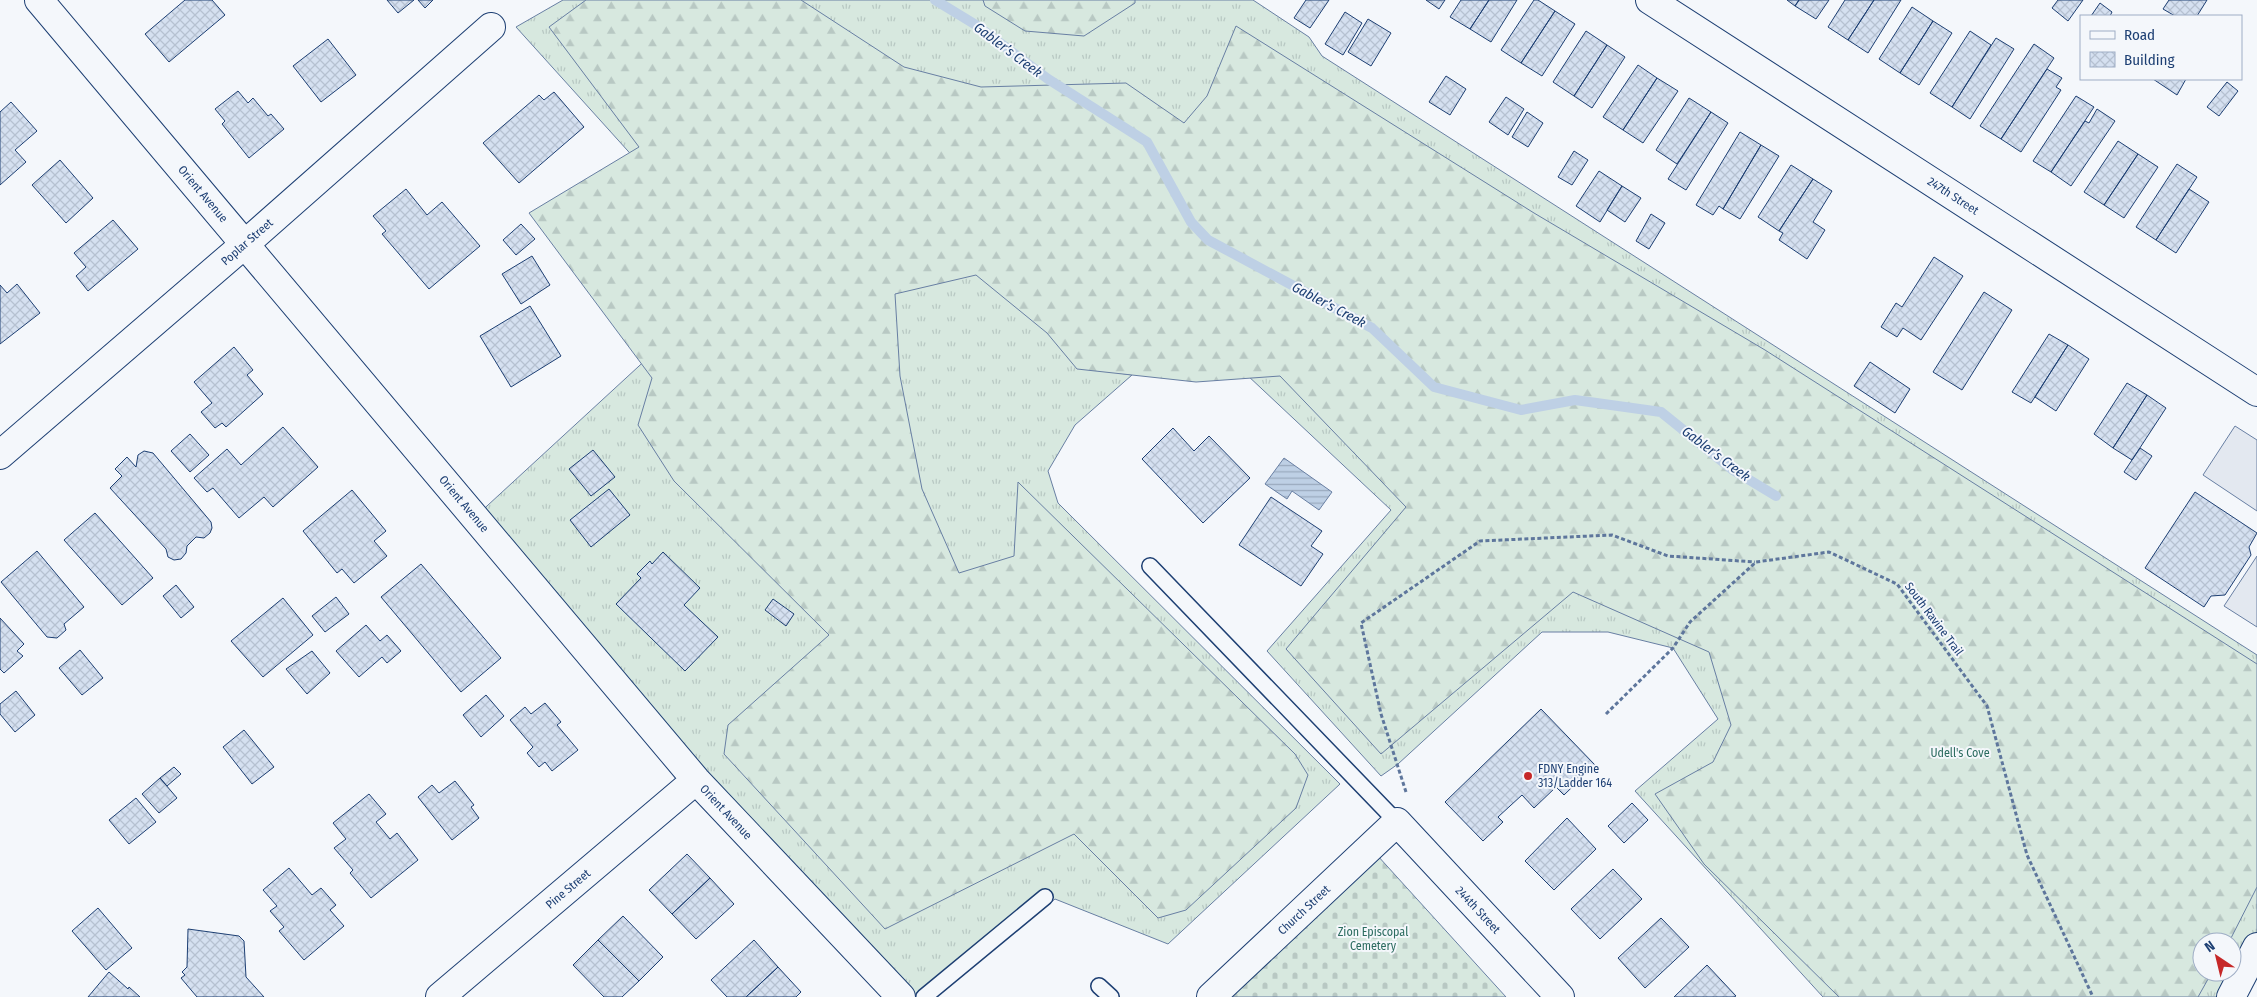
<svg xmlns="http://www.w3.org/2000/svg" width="2257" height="997" viewBox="0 0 2257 997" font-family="'Fira Sans Condensed',sans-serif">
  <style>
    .grass { fill: url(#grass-tufts); stroke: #687fa3; fill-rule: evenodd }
    .forest { fill: url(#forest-firs); stroke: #687fa3 }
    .cemetery { fill: url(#cemetery-stones); stroke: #687fa3 }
    .parking { fill: #e3e8f0; stroke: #687fa3 }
    .water { fill: url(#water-rules); stroke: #687fa3 }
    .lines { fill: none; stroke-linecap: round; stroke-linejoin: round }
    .stream { stroke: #bed0e5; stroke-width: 10 }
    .building { fill: url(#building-cross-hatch); stroke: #1d3f73 }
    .lane-casing { stroke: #1d3f73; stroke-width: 18 }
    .street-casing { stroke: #1d3f73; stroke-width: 30 }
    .primary-casing { stroke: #1d3f73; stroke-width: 30 }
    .path { stroke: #5e769c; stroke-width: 3; stroke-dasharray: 4 2.5; stroke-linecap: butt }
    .lane { stroke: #f4f7fb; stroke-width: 15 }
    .street { stroke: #f4f7fb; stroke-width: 28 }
    .primary { stroke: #f4f7fb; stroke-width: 28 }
    .poi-dot { fill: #c62828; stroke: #f4f7fb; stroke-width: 2 }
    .labels { text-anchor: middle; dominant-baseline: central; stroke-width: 4; stroke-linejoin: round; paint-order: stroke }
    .street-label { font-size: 12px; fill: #1d3f73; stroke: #f4f7fb }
    .park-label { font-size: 12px; fill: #2c6c60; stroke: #f4f7fb }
    .poi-label { font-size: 12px; fill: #1d3f73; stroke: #f4f7fb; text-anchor: start }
    .water-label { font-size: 14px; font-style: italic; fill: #1d3f73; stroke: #f4f7fb }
  </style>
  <defs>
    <pattern id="grass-tufts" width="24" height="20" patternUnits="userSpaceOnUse" patternTransform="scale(1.25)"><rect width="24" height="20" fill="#d7e8df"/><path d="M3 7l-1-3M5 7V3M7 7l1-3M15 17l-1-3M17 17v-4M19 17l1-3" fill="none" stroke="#b8c8c3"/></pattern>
    <pattern id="forest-firs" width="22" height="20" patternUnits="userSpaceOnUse" patternTransform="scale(1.25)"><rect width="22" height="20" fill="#d7e8df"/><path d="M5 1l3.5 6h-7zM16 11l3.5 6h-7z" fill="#b8c8c3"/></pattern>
    <pattern id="cemetery-stones" width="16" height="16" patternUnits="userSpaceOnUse" patternTransform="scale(1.25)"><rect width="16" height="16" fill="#d7e8df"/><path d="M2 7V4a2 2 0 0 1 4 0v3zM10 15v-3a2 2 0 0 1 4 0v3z" fill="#b8c8c3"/></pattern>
    <pattern id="water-rules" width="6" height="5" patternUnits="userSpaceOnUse" patternTransform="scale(1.25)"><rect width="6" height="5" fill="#bed0e5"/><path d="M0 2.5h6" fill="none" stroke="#9aaabe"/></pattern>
    <pattern id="building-cross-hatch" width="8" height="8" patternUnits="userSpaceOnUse" patternTransform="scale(1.25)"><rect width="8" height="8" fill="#d5e0f0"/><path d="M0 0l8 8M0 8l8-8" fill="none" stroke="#b6c1d1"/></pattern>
  </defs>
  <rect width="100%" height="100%" fill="#f4f7fb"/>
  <!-- grass -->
  <path class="grass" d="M563 0H1253L1309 37 1322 56 2257 655V941L2224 997H1823L1635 791 1718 719 1673 648 1608 632H1542L1398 764 1381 776 1267 651 1391 510 1182 314 1119 373 1132 375 1075 425 1048 471 1058 503 1340 784 1168 944 1055 899 932 997H902L475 517 739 274 516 27ZM2202 942H2232V972H2202Z"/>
  <!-- forest -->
  <path class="forest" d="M586 0H801L904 67 981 87 1126 83 1184 123 1207 96 1236 26 1534 213 1765 350 2257 664V887L2229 942H2202V972H2212L2198 997H1839L1704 864 1655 794 1713 762 1731 725 1709 652 1573 592 1381 754 1286 649 1406 507 1280 376 1196 382 1077 369 1047 333 976 275 895 294 900 376 922 489 959 573 1014 556 1018 482 1295 754 1308 775 1296 808 1186 910 1158 918 1074 834 885 929 724 754 728 725 829 635 674 481 638 425 652 378 529 213 639 147 549 27Z
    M983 0H1135V3L1084 36 1025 31 985 6Z"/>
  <!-- cemetery -->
  <path class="cemetery" d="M1377 855 1506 997H1226Z"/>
  <!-- parking -->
  <path class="parking" d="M2235 426 2257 440V511L2203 475Z
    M2257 556V627L2224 606Z"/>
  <!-- water -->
  <path class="water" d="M1284 458 1332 492 1319 510 1292 491 1287 499 1265 484Z"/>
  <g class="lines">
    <!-- stream -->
    <path class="stream" d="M935 0 976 25 1048 79 1147 142 1191 222 1208 240 1372 328 1434 387 1521 410 1575 400 1661 412 1733 470 1776 496"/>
  </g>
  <!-- building -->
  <path class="building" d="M185 0H212L225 15 169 62 145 34Z
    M387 0H414L398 13Z
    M418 0H433L425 8Z
    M1306 0H1329L1310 28 1294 18Z
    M1426 0H1445L1439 9Z
    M1461 0H1489L1470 29 1450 17Z
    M1489 0H1517L1491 42 1470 29Z
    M1534 0H1538L1555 11 1521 63 1501 50Z
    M1787 0H1799L1795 6Z
    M1799 0H1829L1816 19 1795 6Z
    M1845 0H1874L1848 40 1828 27Z
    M1874 0H1901L1868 53 1848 40Z
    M2058 0H2083L2068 21 2052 8Z
    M2169 0H2207L2197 16H2175L2163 9Z
    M2100 3 2112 12 2110 16H2091Z
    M1912 7 1933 21 1900 73 1879 59Z
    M1555 11 1575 24 1542 76 1521 63Z
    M1345 12 1362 23 1343 55 1325 44Z
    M1368 19 1391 33 1371 66 1348 52Z
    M1933 21 1952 33 1919 85 1900 73Z
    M1586 31 1607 45 1574 96 1553 82Z
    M1970 31 1991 45 1952 107 1930 93Z
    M1996 38 2014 49 1970 119 1952 107Z
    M328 39 356 75 321 102 293 66Z
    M2034 44 2054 58 2001 139 1980 126Z
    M1607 45 1625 57 1592 108 1574 96Z
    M1638 65 1657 78 1623 130 1603 117Z
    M2047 69 2062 78 2056 87 2061 90 2021 152 2001 139Z
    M1446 76 1466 89 1450 115 1429 102Z
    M1657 78 1678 91 1643 143 1623 130Z
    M2153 79H2186L2177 95Z
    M2227 82 2238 91 2219 116 2207 107Z
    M238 91 248 103 253 98 268 116 271 114 284 129 249 158 222 124 225 121 215 109Z
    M554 92 584 127 519 183 483 143 539 95 544 100Z
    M2076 96 2094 107 2051 172 2033 161Z
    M1506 97 1524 109 1508 135 1489 122Z
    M1689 98 1711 112 1677 164 1656 150Z
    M11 102 37 131 15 150 26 162 0 185V112Z
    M2097 109 2115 121 2071 186 2051 172 2085 121 2089 123Z
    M1527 112 1543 123 1528 147 1512 137Z
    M1711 112 1728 123 1686 190 1668 179Z
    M1740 132 1761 145 1723 209 1719 206 1713 215 1696 205Z
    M2118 141 2138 154 2104 205 2084 192Z
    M1761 145 1779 156 1740 219 1723 209Z
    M1574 151 1588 160 1572 185 1558 177Z
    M2138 154 2158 167 2124 218 2104 205Z
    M60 160 93 198 66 223 32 185Z
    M2177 164 2197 177 2156 240 2136 227Z
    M1791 165 1813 179 1779 231 1758 217Z
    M1599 171 1622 186 1600 222 1576 206Z
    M1813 179 1832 191 1813 222 1825 230 1807 259 1779 240 1783 233 1779 231Z
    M1622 186 1641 198 1625 222 1607 210Z
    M406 189 427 215 442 202 480 246 429 289 382 234 386 231 373 216Z
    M2189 189 2209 202 2176 253 2156 240Z
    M1651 214 1665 223 1649 249 1636 241Z
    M113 220 138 249 88 291 76 276 86 267 74 253Z
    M521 224 535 239 516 255 503 240Z
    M532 256 550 285 521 304 502 274Z
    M1934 257 1963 276 1921 340 1903 328 1897 337 1881 327 1896 303 1902 307Z
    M17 284 40 313 0 344V285L7 293Z
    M1984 292 2012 310 1962 390 1933 372Z
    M530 306 561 356 511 387 480 336Z
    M2049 334 2068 345 2031 403 2012 392Z
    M2068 345 2089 359 2056 411 2035 397Z
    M234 347 253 370 247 375 263 394 226 427 222 423 215 428 201 412 212 403 194 382Z
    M1870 362 1910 389 1895 413 1854 386Z
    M2127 383 2147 395 2113 448 2094 434Z
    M2147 395 2166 408 2132 460 2113 448Z
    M283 427 318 467 273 507 264 497 239 518 213 488 207 492 194 478 227 449 241 465Z
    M1173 428 1194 451 1209 436 1250 478 1203 523 1142 459Z
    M190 434 209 455 190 472 171 451Z
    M2140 448 2152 456 2136 480 2124 472Z
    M593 450 615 477 591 496 569 469Z
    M144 451 153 453 211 522 212 528 210 533 204 538 196 537 187 546 186 553 181 559 174 560 168 557 166 549 110 488 122 476 115 469 127 457 136 467 138 455Z
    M609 489 630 515 591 547 570 520Z
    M352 490 386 531 374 541 387 556 354 583 342 569 337 573 303 531Z
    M2195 492 2257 533 2249 547 2251 555 2225 595 2211 596 2204 607 2145 568Z
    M1271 497 1322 531 1311 546 1323 554 1301 586 1239 545Z
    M95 513 153 578 122 605 64 540Z
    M37 551 84 607 64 624 66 630 57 638 47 637 1 582Z
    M663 552 700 588 684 605 718 637 685 671 616 604 641 578 637 574 650 561 652 564Z
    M421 564 501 658 461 692 381 597Z
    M176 585 194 607 181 618 163 596Z
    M336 597 349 614 325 632 312 616Z
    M283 598 313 635 263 677 231 641Z
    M773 599 794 614 786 626 765 610Z
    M0 618 24 644 17 651 23 656 4 673 0 669Z
    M366 625 380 641 387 635 401 651 387 663 382 657 359 677 336 651Z
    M80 650 103 678 82 695 59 668Z
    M312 651 330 673 307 694 286 669Z
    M16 691 35 715 15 732 0 714V704Z
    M486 695 504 716 481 737 463 715Z
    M545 703 561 722 557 725 578 750 552 771 545 762 539 767 527 753 533 747 510 720 525 707 531 714Z
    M1541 709 1595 765 1564 795 1556 787 1534 808 1522 795 1498 817 1503 822 1483 841 1445 802Z
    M244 730 274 767 252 784 223 747Z
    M174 767 181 774 167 786 160 778Z
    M160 778 177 798 159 813 142 794Z
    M455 781 474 805 471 807 479 818 452 840 418 797 432 785 439 793Z
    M369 794 386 814 376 822 390 839 397 833 418 860 371 898 350 873 353 870 334 848 346 839 333 823Z
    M136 798 156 822 129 844 109 820Z
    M1632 803 1648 820 1624 843 1608 826Z
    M1567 818 1596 849 1554 890 1525 861Z
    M687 854 710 878 672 914 649 890Z
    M289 868 312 895 321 888 336 905 330 910 344 926 304 960 279 931 284 927 270 911 277 906 263 890Z
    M1613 869 1642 899 1600 939 1571 909Z
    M710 878 734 904 696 939 672 914Z
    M98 908 132 948 106 970 72 931Z
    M623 916 663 957 639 981 598 940Z
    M1661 918 1689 947 1645 988 1618 958Z
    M188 929 239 936 244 941 246 977 264 997H197L181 978 185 975 182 972 187 967Z
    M598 940 639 981 622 997H604L573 965Z
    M754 940 778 967 746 997H727L711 980Z
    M1707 965 1736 996 1734 997H1674Z
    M778 967 801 992 796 997H746Z
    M109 972 128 989 129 987 140 997H88Z"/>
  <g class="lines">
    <defs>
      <path id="lane" d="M1150 566 1397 822
        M1099 986 1111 997
        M924 997 1045 897"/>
      <path id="street" d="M39 0 696 780 901 997
        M1650 0 2257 392
        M0 455 245 244 491 27
        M440 997 696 780
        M1211 997 1397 822 1560 997"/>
      <path id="primary" d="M2231 997 2257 947"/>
    </defs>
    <!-- lane casing -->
    <use href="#lane" class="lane-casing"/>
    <!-- street casing -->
    <use href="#street" class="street-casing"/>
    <!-- primary casing -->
    <use href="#primary" class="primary-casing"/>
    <!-- path -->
    <path class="path" d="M1606 714 1673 648 1690 622 1756 562 1829 552 1897 584 1987 706 2027 855 2093 997
      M1406 792 1381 714 1361 623 1480 541 1612 535 1668 556 1755 562"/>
    <!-- lane -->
    <use href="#lane" class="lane"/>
    <!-- street -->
    <use href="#street" class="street"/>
    <!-- primary -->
    <use href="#primary" class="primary"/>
  </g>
  <!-- markers -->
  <circle class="poi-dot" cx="1528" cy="776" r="5"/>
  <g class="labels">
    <!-- street labels -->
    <g class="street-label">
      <text transform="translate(203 194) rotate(50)">Orient Avenue</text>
      <text transform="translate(1953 196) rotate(33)">247th Street</text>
      <text transform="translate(247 242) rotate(-41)">Poplar Street</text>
      <text transform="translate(464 504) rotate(50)">Orient Avenue</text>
      <text transform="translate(1934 619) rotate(53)">South Ravine Trail</text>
      <text transform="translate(726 812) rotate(47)">Orient Avenue</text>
      <text transform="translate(568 889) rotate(-40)">Pine Street</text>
      <text transform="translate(1304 910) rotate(-43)">Church Street</text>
      <text transform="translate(1478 910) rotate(47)">244th Street</text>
    </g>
    <!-- park labels -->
    <g class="park-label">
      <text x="1960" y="753">Udell's Cove</text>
      <text x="1373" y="932">Zion Episcopal<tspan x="1373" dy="14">Cemetery</tspan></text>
    </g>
    <!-- poi labels -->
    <g class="poi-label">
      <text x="1538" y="769">FDNY Engine<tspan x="1538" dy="14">313/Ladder 164</tspan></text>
    </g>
    <!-- water labels -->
    <g class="water-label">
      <text transform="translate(1008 50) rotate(37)">Gabler’s Creek</text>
      <text transform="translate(1329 305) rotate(28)">Gabler’s Creek</text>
      <text transform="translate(1716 454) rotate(37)">Gabler’s Creek</text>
    </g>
  </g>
  <!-- legend -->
  <rect x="2080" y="15" width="162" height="65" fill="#f4f7fb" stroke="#9eadc5"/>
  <rect x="2090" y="31" width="25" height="8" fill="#f4f7fb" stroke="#9eadc5"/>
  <text x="2124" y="40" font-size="15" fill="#1d3f73">Road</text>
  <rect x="2090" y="52" width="25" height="15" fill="url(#building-cross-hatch)" stroke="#9eadc5"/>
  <text x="2124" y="65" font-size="15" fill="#1d3f73">Building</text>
  <!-- north arrow -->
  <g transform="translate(2217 957) rotate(325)"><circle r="24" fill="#f4f7fb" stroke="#9eadc5"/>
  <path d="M0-4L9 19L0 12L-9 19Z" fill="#c62828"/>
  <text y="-8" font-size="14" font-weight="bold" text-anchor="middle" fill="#1d3f73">N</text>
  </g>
</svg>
